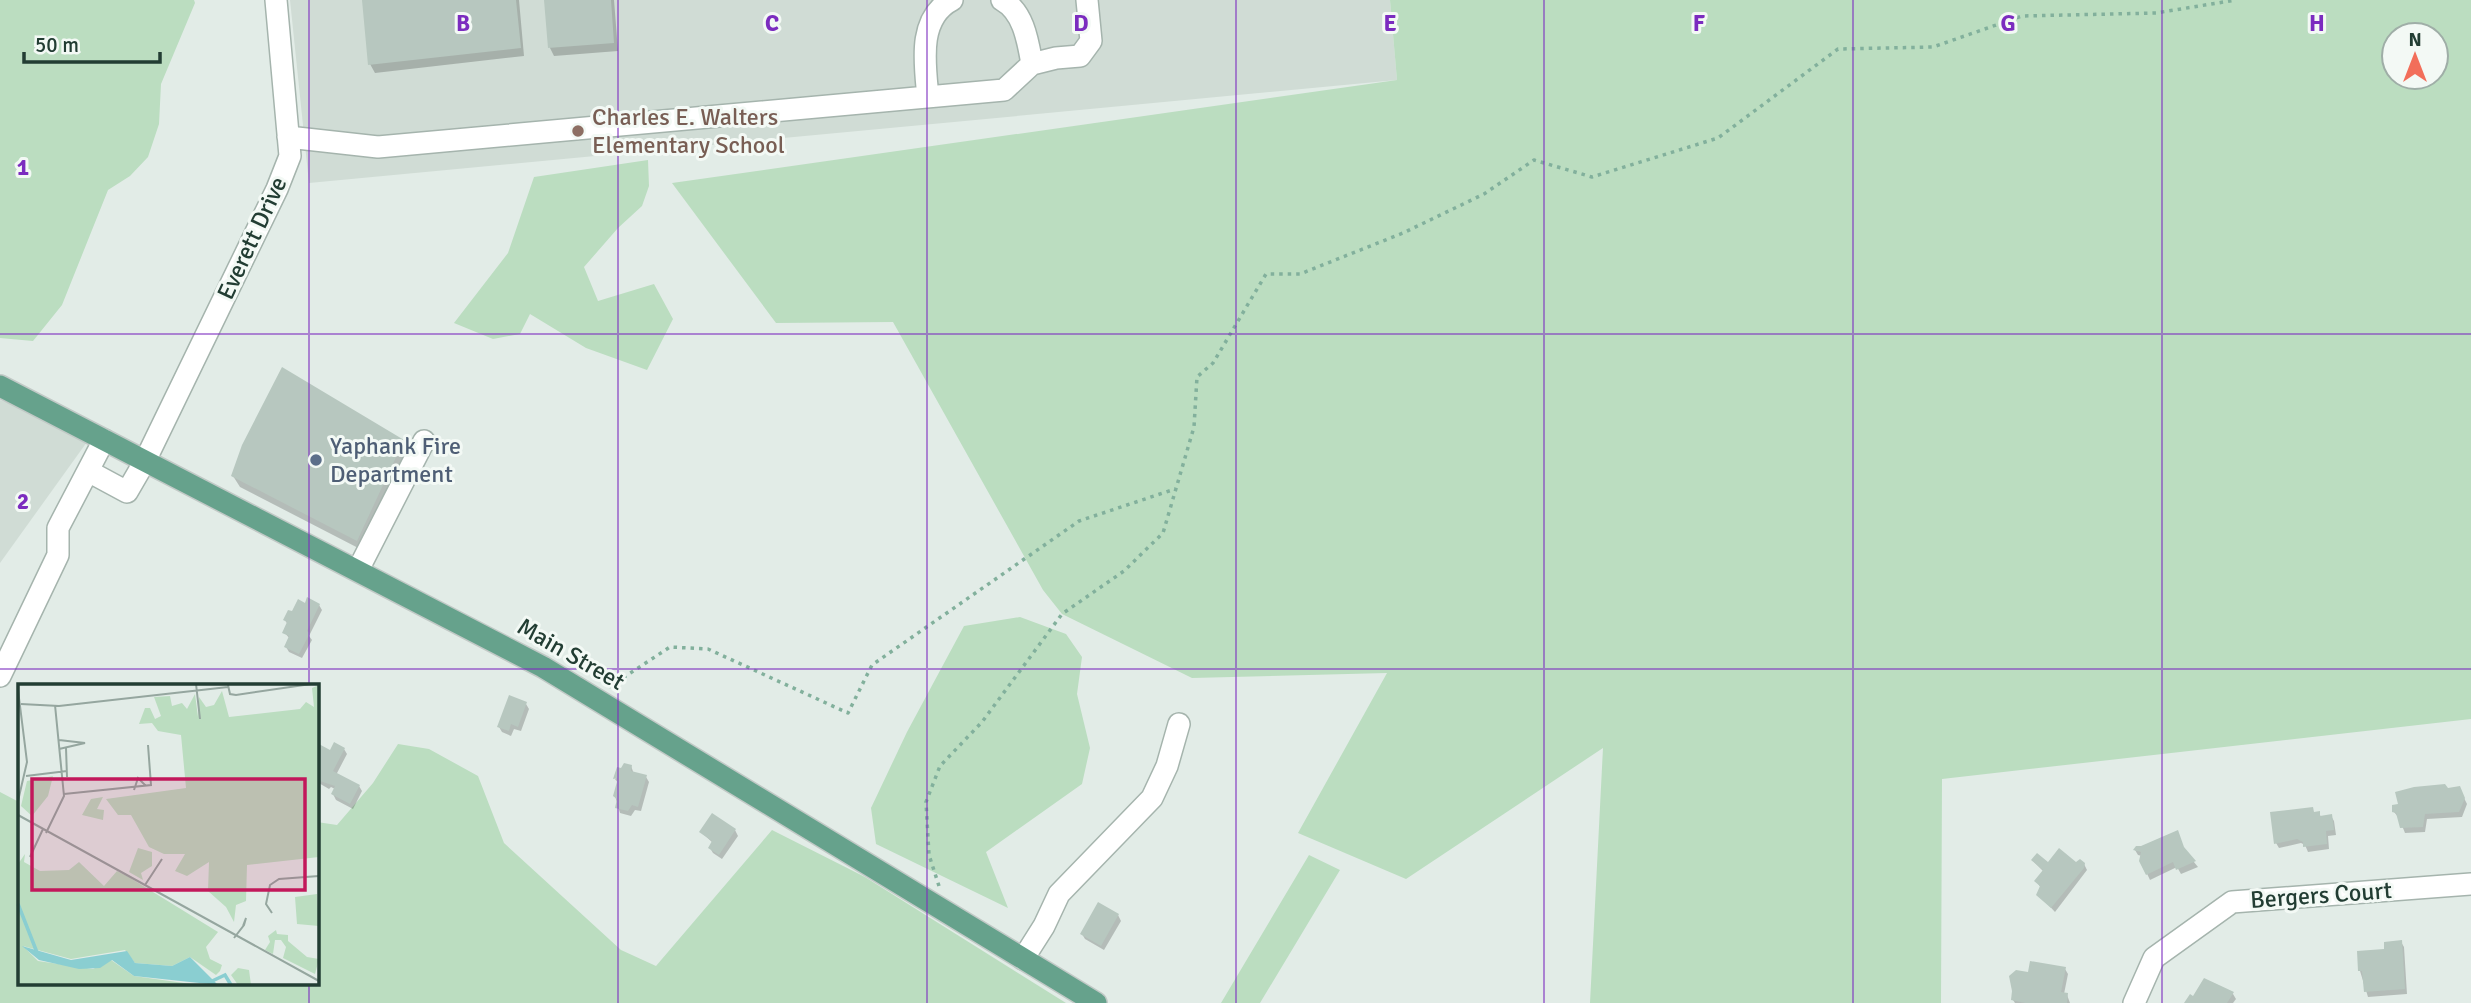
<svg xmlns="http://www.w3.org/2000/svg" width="2471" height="1003" viewBox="0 0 2471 1003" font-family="Signika,sans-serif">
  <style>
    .built { fill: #d0dcd5 }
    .green { fill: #bbddc0; fill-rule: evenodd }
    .shadow { fill: #0003 }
    .building { fill: #b7c7bf }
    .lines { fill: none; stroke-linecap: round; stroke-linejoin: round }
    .minor-casing { stroke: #a5b4ad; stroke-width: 24 }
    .major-casing { stroke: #c1c9c6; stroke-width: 24 }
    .path { stroke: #82b09c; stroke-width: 3.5; stroke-dasharray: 3.5 5; stroke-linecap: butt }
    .minor { stroke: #fff; stroke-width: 21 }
    .major { stroke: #66a28c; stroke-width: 21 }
    .grid { fill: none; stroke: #7b2cbf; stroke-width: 2; stroke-opacity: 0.55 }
    .education-dot { fill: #8d6e63; stroke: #f3f9f5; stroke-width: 2.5 }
    .service-dot { fill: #5c6f8a; stroke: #f3f9f5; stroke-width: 2.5 }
    .labels { text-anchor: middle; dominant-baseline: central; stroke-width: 6; stroke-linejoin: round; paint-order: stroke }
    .education-label { font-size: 24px; fill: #785e54; stroke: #f3f9f5; text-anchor: start }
    .street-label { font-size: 24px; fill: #223d33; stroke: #f3f9f5 }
    .service-label { font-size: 24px; fill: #4e5e75; stroke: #f3f9f5; text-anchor: start }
    .inset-river { fill: none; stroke: #8aced1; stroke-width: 3.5 }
    .inset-road { fill: none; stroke: #95a69f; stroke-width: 2 }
    .view { fill: #c2185b; fill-opacity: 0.15; stroke: #c2185b; stroke-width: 3.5 }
    .inset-edge { fill: none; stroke: #223d33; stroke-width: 3.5 }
    .grid-label { font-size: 23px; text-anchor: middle; font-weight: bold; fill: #7b2cbf; stroke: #f3f9f5; stroke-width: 6; stroke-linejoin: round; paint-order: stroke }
  </style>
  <rect width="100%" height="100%" fill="#e2ece7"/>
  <!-- built -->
  <path class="built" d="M290 0H1390L1397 80 309 183Z
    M0 400 92 435 0 563Z"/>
  <!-- green -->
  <path class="green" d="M0 0H194L195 3 161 84 159 124 148 157 130 176 108 190 62 305 33 341 0 338Z
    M1390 0H2471V719L1942 779 1941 1003H1590L1603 748 1406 879 1298 833 1387 673 1192 678 1062 614 1043 590 893 322 776 323 672 183 1397 80ZM2394 35H2436V77H2394Z
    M648 160 649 186 642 206 618 228 584 267 598 301 654 284 673 319 647 370 586 348 530 314 520 334 493 339 454 323 508 253 534 177Z
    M1020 617 1066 634 1082 657 1077 694 1090 748 1082 784 986 852 1008 908 876 844 871 808 907 732 964 626Z
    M398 744 429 749 478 776 504 843 621 950 656 966 772 830 865 877 1066 1003H0V792L19 802V984H317V822L337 825 373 783Z
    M1309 855 1340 870 1260 1003H1221Z"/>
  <!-- shadow -->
  <path class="shadow" d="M363 0H519L524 56 375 73 370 64Z
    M545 0H614L618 51 554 56 550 48Z
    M403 441 410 453 364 551 240 487 233 476Z
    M305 605H319L322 610 309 636 312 640 302 658 289 652 286 647 290 639 284 632 288 625 285 620Z
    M526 704 529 709 521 731 514 729 511 736 502 732 499 727Z
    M317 745 331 752 344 749 347 754 336 775 359 786 362 791 353 809 336 800 333 794 335 789 331 787 329 789 317 782Z
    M631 766 634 774 646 777 649 782 641 811 635 810 631 816 620 813 615 796 618 783 615 779Z
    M2459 788 2467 804 2462 817 2427 819 2425 832 2405 833 2399 818 2394 812 2448 789Z
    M2319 813 2321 817 2331 816 2334 821 2336 835 2328 836 2329 849 2308 852 2305 845 2301 843 2279 848 2276 843 2315 814Z
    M735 830 738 836 722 859 713 853 710 848 713 843 701 832Z
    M2137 847 2185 851 2198 867 2181 874 2177 867 2150 880 2141 861 2142 856 2138 855 2135 850Z
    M2033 861 2048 865 2084 864 2087 870 2055 912 2038 894 2041 888 2036 881 2044 872Z
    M1118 915 1121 921 1104 950 1085 939 1082 934Z
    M2401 942 2404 947 2407 994 2368 997 2360 971Z
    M2065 969 2068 974 2064 994 2067 995 2070 1003H2015L2013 1000 2030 974Z
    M2233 994 2236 999 2233 1003H2186L2193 998Z"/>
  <!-- building -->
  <path class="building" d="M362 0H516L521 48 368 65Z
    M544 0H611L614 43 548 48Z
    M282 367 404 440 357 541 231 476 242 445Z
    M307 597 320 604 307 631 310 633 299 654 284 647 289 636 282 633 287 622 283 620 288 610 292 611 298 599 305 603Z
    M509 695 527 702 518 727 511 724 509 731 497 727Z
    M334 742 345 748 333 771 360 785 350 804 331 794 335 786 317 780V743L330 750Z
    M624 763 632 765 631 771 647 775 638 807 632 805 628 811 615 808 617 799 613 796 618 778 613 779 617 767 621 768Z
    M2445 784 2448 788 2460 786 2465 798 2459 812 2425 814 2423 827 2400 828 2396 813 2392 812V805L2398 804 2395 792 2414 787Z
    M2313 807 2314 812 2320 811V816L2332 814 2334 830 2326 831 2327 844 2303 847V842L2297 839 2274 844 2270 812Z
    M712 813 736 829 719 855 708 848 712 841 699 832Z
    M2178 830 2184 847 2196 861 2176 870 2173 862 2146 875 2139 861 2141 852 2133 850 2136 846H2141Z
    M2059 848 2076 862 2080 859 2085 863 2084 868 2051 908 2036 895 2040 886 2034 881 2043 870 2031 860 2037 853 2048 862Z
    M1098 902 1119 914 1101 946 1080 934Z
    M2402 940 2405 989 2364 992 2362 971H2358L2357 951 2384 949V942Z
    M2030 961 2066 967 2061 992 2068 993 2067 1003H2025L2011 1000 2012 991 2009 976 2016 970 2028 972Z
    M2204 978 2234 992 2227 1003H2184L2190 994 2193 996Z"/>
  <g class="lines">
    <defs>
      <path id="minor" d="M1002 0C1024 12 1028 42 1032 64
        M928 97C925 65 917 18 952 0
        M288 137 378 147 1004 90 1032 64 1056 58 1080 56 1091 41 1087 0
        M88 471 127 492 145 461 277 189 290 156 276 0
        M358 570 424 441
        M0 676 58 555V528L104 440
        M1023 959 1044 926 1059 894 1152 798 1167 766 1179 724
        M2134 1003 2154 958 2232 902 2471 884"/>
      <path id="major" d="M0 386 543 667 1096 1003"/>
    </defs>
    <!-- minor casing -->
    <use href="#minor" class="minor-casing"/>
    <!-- major casing -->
    <use href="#major" class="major-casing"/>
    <!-- path -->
    <path class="path" d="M609 687 670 647 708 649 848 713 872 665 1079 521 1175 489
      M939 886 929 855 926 802 940 766 982 722 1062 614 1124 571 1163 533 1194 427 1197 377 1213 363 1266 274H1300L1403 233 1484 194 1534 160 1592 177 1718 138 1838 49 1933 47 2022 16 2156 13 2236 0"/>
    <!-- minor -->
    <use href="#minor" class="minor"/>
    <!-- major -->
    <use href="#major" class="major"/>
  </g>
  <!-- grid -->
  <path class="grid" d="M309 0V686M618 0V1003M927 0V1003M1236 0V1003M1544 0V1003M1853 0V1003M2162 0V1003M0 334H2471M0 669H2471M309 984V1003"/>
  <!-- markers -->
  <circle class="education-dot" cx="578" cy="131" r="7"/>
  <circle class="service-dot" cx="316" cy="460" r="7"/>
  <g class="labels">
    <!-- education labels -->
    <g class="education-label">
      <text x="592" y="117">Charles E. Walters<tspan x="592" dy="28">Elementary School</tspan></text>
    </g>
    <!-- street labels -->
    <g class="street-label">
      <text transform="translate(252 238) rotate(-65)">Everett Drive</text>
      <text transform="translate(571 654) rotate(30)">Main Street</text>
      <text transform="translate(2321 895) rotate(-4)">Bergers Court</text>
    </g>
    <!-- service labels -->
    <g class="service-label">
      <text x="330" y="446">Yaphank Fire<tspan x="330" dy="28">Department</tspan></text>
    </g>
  </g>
  <!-- overview -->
  <g transform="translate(18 684)">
    <rect width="301" height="301" fill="#e2ece7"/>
    <path d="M301 1V173L229 181 228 217 218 221 216 238 208 223 190 207 191 178 169 192 157 187 167 170H146L131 163 113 131H100L88 115 168 104 163 51 140 47 134 39 121 40 127 24H132L137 35 143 32 136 13 152 12 154 22 164 19 169 25 177 10 180 33 181 13 188 23 196 21 204 7 211 33 282 25 288 18 296 23 294 4ZM35 92 30 112 14 132 3 122 9 97ZM85 113 79 125 86 126 85 136 64 131 73 115ZM120 164 134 168V182L123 189 125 196 111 188ZM7 170 6 178 22 187 51 186 61 178 86 202 99 187 109 192 200 248 188 263 192 275 204 281 202 287 198 291 172 273 154 282 117 279 107 266 53 275 5 262 20 277 75 285 93 276 116 292 180 301H0V180ZM299 210 301 242 279 240 277 213ZM258 246 259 250 270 251V257L289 273 301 275 297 290 265 274 268 263 263 256H257L255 270 247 266 252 258 250 252ZM220 284 231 286 233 301H220L213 291Z" fill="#bbddc0"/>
    <path d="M4 262 53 276 109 267 117 279 154 282 172 273 200 301 116 292 94 276 82 284 61 285 21 276Z" fill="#8aced1"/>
    <path class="inset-river" d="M0 220 20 271M192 298 207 291 213 301"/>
    <path class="inset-road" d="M178 0 182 35M210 1 212 10 218 11 293 0M0 6 9 78 0 117M3 20 41 22 210 3M41 56 67 59 41 65M48 64 49 93M8 92 49 87M116 106 120 94 128 102M46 110 133 101 130 61M0 131 301 297M28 149 46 112 37 21M12 173 25 145M127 201 144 175M254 229 248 220 252 201 261 195 301 192M216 254 226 241 228 234 225 242"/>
    <path class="view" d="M14 95H287V206H14Z"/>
    <rect width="301" height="301" class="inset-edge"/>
  </g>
  <g class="grid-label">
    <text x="463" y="31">B</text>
    <text x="772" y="31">C</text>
    <text x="1081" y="31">D</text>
    <text x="1390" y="31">E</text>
    <text x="1699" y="31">F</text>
    <text x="2008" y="31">G</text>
    <text x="2317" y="31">H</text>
    <text x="23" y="175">1</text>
    <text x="23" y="509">2</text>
  </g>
  <!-- north arrow -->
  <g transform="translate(2415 56)"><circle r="33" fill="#f3f9f5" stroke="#9faea7" stroke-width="2"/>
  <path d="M0-5L12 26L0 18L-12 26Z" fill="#f26e5a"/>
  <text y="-10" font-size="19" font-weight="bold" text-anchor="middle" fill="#223d33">N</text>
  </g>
  <!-- scale -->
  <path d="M24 52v10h136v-10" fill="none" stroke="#223d33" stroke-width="3.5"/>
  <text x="35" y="52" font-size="21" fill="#223d33" stroke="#f3f9f5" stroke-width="5" paint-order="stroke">50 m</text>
</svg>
